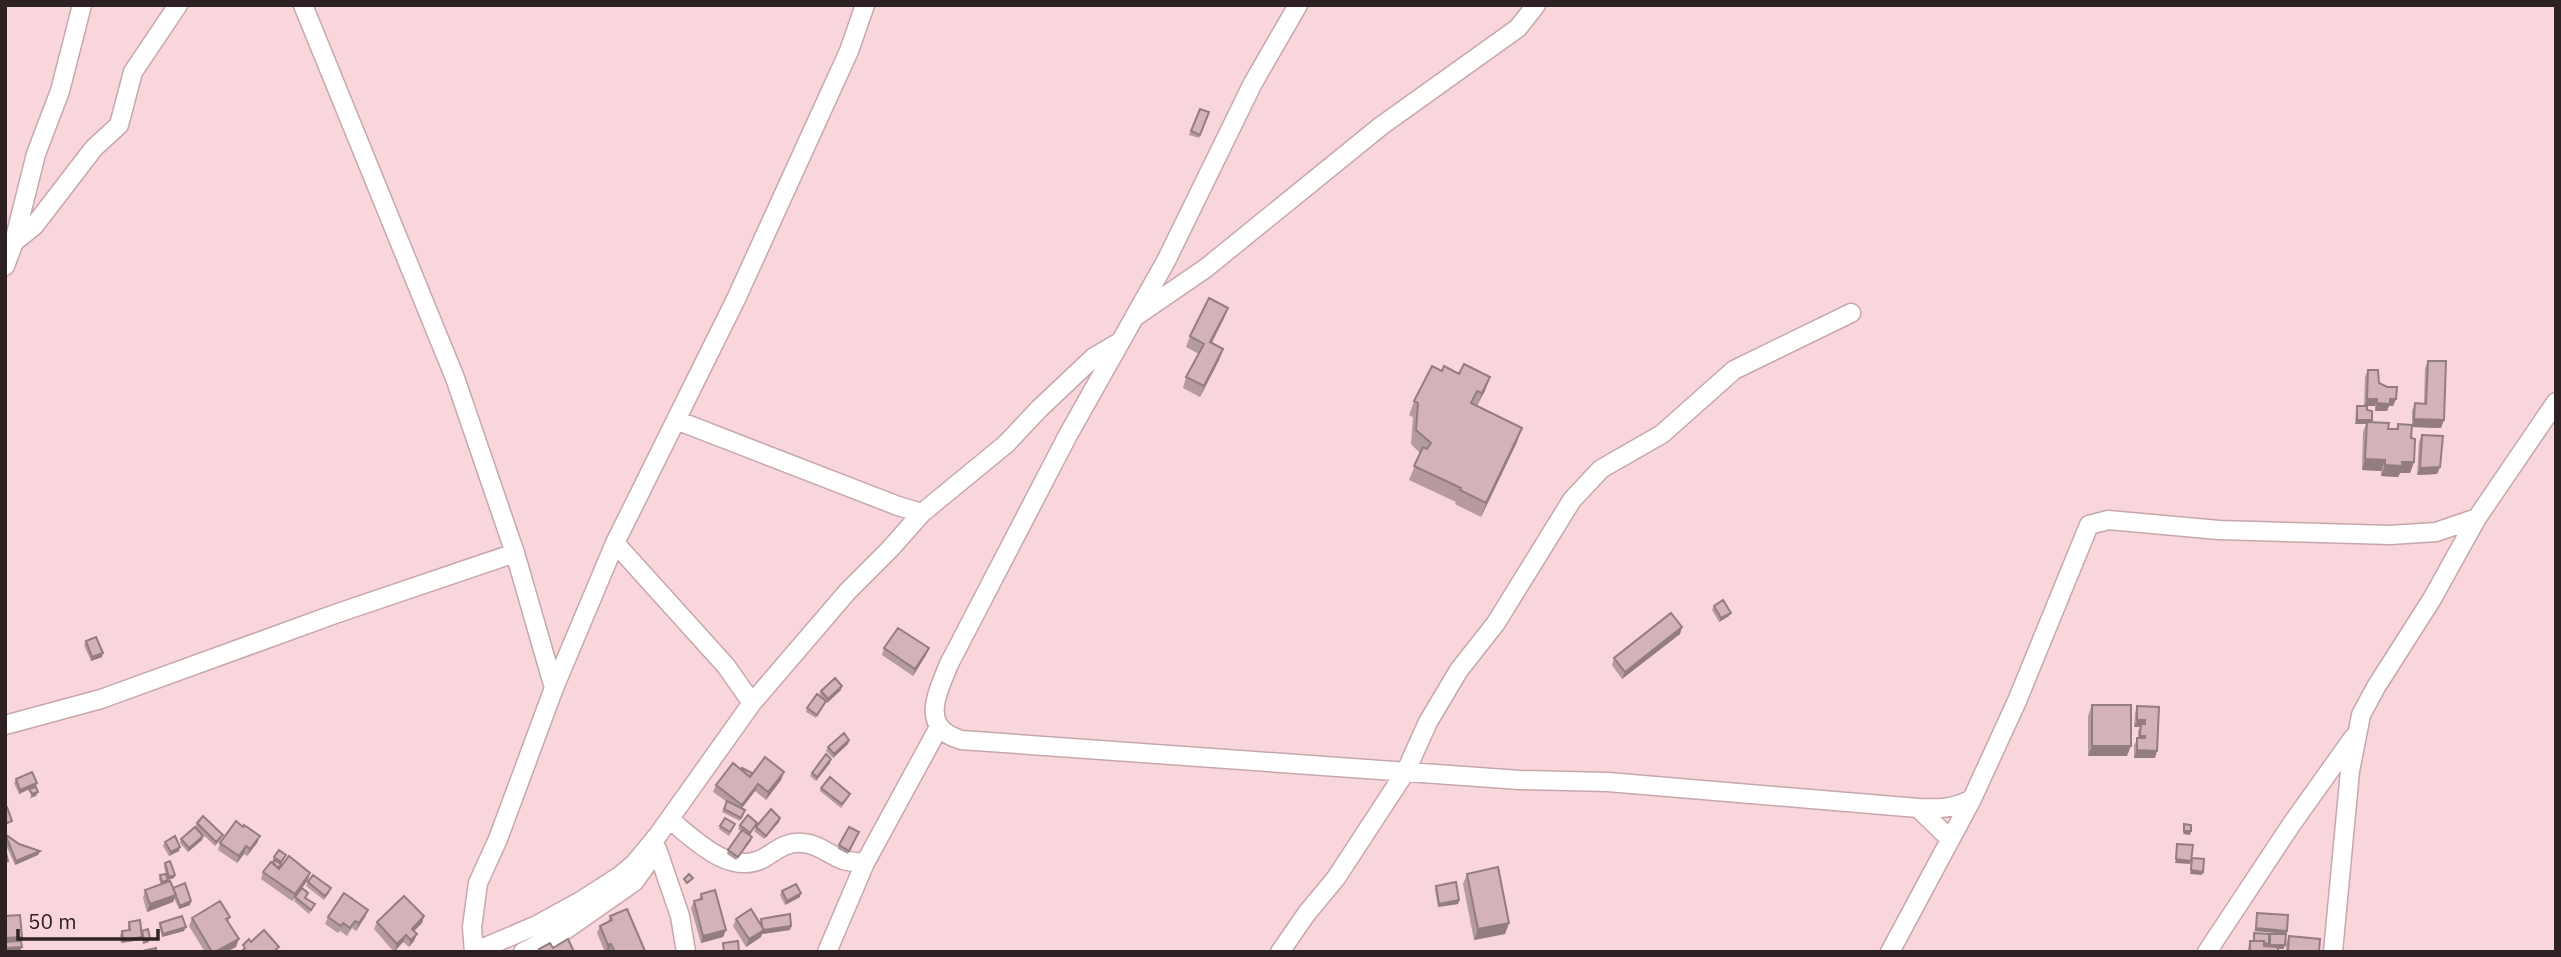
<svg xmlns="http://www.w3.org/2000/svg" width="2561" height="957" viewBox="0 0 2561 957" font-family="'IBM Plex Sans',sans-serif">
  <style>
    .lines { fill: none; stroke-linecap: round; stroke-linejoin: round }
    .minor-casing { stroke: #c7a7ab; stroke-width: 21 }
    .minor { stroke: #fff; stroke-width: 18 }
    .wall { fill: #b59a9e }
    .shaded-wall { fill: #947d81 }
    .building { fill: #d3b3b8; stroke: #947d81; stroke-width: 2 }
  </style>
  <rect width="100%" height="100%" fill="#f8d6db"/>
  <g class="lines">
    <defs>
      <path id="minor" d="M303 5 455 378 515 553 554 688
        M1298 5 1253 83 1166 261 1068 435 949 664C937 694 919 727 961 740L1520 780 1608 782 1918 808C1938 809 1953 809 1972 799
        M14 242 34 226 94 148 119 125 133 72 178 5
        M5 266 14 242 36 154 60 91 82 5
        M1136 316 1206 268 1381 126 1518 28 1536 5
        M676 420 898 506 922 513
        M615 543 726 666 752 703
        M5 725 101 699 338 613 515 553
        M1918 808 1949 838
        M674 823C697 842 731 876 764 858 777 850 787 841 803 843 819 844 829 855 843 860 850 862 858 862 865 863
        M657 849 680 916 686 952
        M474 952 472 927 478 883 498 839 554 688 615 543 736 299 849 51 865 5
        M474 952 537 925 579 902 621 875 635 863 658 835 752 703 848 591 890 549 922 513 1006 444 1039 409 1094 357 1118 343
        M523 952 564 931 634 882 652 857
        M827 952 865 863 939 727
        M1280 952 1307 913 1336 878 1406 771 1428 722 1459 670 1496 623 1572 500 1601 469 1662 434 1734 370 1851 313
        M1890 952 1972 799 2017 701 2089 525 2108 520 2219 530 2390 535 2436 532 2477 518
        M2207 952 2291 825 2353 738
        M2333 952 2350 771 2361 715 2376 687 2432 599 2477 518 2556 402"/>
    </defs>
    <!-- minor casing -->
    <use href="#minor" class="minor-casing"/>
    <!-- minor -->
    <use href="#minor" class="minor"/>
  </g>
  <!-- wall -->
  <path class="wall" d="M1200 109 1209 112 1199 138 1189 135Z
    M1228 308 1224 318 1212 343 1223 349 1219 360 1200 397 1183 388 1186 377 1199 354 1186 347 1190 336Z
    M2428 361 2441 428 2412 427V411L2415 403 2424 404 2425 368Z
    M2368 370 2379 383 2396 399 2393 406H2389L2387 411H2375V406H2364L2365 377Z
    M1442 371 1490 377 1477 406 1517 442 1481 517 1455 504 1456 502 1409 480 1420 453 1411 444 1413 417 1409 415 1414 401Z
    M2357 406 2367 410 2371 422 2388 429H2396L2398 424 2411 438 2414 462 2410 473H2400L2398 477 2381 476V471L2362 470 2363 432 2366 424H2355L2356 410Z
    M2422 435 2440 467 2437 474 2417 475 2419 442Z
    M1714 606 1729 616 1719 622 1712 610Z
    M1682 627 1680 634 1622 679 1612 665 1614 658Z
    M86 641 102 657 91 661 84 645Z
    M884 648H929L926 655 913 676 882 655Z
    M841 690 827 703 826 702 816 718 806 712 807 708 824 699 819 694 821 691Z
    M2092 705 2127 756H2088V716Z
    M2137 706 2159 707 2155 758H2134V745L2138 738V731L2140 727H2134L2135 713Z
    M849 740 848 744 833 758 826 751 828 747Z
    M830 763 816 781 810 776 812 773Z
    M742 770 752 773 784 772 781 780 766 800 755 791 742 808 745 810 740 821 722 812 727 802 713 792 716 785Z
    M16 779 37 783 36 786 19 794 14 783Z
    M821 788 849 797 841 808 820 791Z
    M780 818 779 822 764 839 754 831 756 827Z
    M197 823 222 839 215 846 195 827Z
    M735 824 729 836 719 829 720 826Z
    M740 825 755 826 750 835 751 841 736 860 727 854 728 850 741 831 738 829Z
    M243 827 260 836 257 843 247 856 244 854 237 863 218 850 220 843Z
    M859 832 848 854 838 849 839 845Z
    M5 834 19 844 40 851 38 855 15 865 5 843Z
    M203 836 202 840 188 852 180 843 181 839Z
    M165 842 180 847 179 851 169 856 163 846Z
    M286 855 279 868 308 880 302 888 306 898 315 904 309 914 294 901 298 893 292 901 261 879 263 872 273 863 274 857Z
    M165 863 174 878 168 880 167 882 173 889 191 901 190 905 179 909 174 898 173 902 147 912 143 898 145 890 161 885 159 879 160 875H166L164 867Z
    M1467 874 1509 923 1505 934 1474 940 1463 884Z
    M308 882 330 892 324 900 306 886Z
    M1436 886 1459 900 1458 904 1438 907 1435 889Z
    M782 891 800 897 785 905 780 895Z
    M701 894 726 930 723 937 701 943 691 908 694 901 699 900Z
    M368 910 365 917 356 931 352 928 347 936 340 931 338 933 325 924 328 917Z
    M424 916 422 923 414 931V941L409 947 403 942 394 952 374 929 377 922Z
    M610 916 645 952H605L597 933 600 926 608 922Z
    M230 917 228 922 236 947 226 952H205L189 926 192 918Z
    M736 919 760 925 761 919 791 926 790 930 762 934 761 937 746 947 733 926Z
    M129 922 141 933 142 931 149 942 143 944 142 938 141 940 121 943 120 935 122 931 128 930V925Z
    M160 923 184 931 162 937 159 926Z
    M2254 933 2269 946 2270 934 2284 949H2278V952H2247L2250 941H2253Z
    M2289 936 2319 952H2286V943Z"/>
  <!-- shaded-wall -->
  <path class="shaded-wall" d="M1228 308 1224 318 1206 353 1210 342Z
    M1223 349 1219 360 1200 397 1204 386Z
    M1490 377 1485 391 1476 407 1482 393Z
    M2367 399H2377L2375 406H2364Z
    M2390 399H2396L2393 406H2389L2387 411H2375L2377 403Z
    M2414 419 2444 420 2441 428 2412 427Z
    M2357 420H2372L2370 424H2355Z
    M1522 428 1517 442 1481 517 1486 503Z
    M2365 459 2385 460 2381 471 2362 470Z
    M2402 462H2414L2410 473H2400L2398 477 2381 476 2385 465Z
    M2440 467 2437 474 2417 475 2420 468Z
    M1731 613 1729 616 1719 622 1721 618Z
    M1682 627 1680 634 1622 679 1625 672Z
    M929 648 926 655 913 676 915 669Z
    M103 653 102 657 91 661 92 657Z
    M842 686 841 690 827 703 828 699Z
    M2137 720H2145L2143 727 2141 724 2140 727H2134Z
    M849 740 848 744 833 758 834 754Z
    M2092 746H2131L2127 756H2088Z
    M2137 750 2157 751 2155 758H2134Z
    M831 759 830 763 816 781 817 777Z
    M784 772 781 780 766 800 768 792Z
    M37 783 36 786 19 794 20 790Z
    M758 784 755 791 739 812 742 805Z
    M38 792 36 796 30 798 32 794Z
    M780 818 779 822 764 839 766 836Z
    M2184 831H2191L2190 835 2183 834Z
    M203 836 202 840 188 852 189 848Z
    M260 836 257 843 247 856 250 849Z
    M246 846 244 854 237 863 239 856Z
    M180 847 179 851 169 856 171 852Z
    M40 851 38 855 15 865 16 861Z
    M2176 859 2191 861 2190 864 2175 863Z
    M2191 870 2203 872 2202 875 2190 874Z
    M310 873 308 880 292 901 295 894Z
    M175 875 174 878 168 880 169 877Z
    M801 893 800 897 785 905 787 901Z
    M176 895 173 902 147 912 150 904Z
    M1459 900 1458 904 1438 907 1439 904Z
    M191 901 190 905 179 909 180 906Z
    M368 910 365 917 356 931 359 923Z
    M424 916 422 923 409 936 412 929Z
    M1509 923 1505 934 1474 940 1478 929Z
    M791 926 790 930 762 934 761 937 746 947 749 939 763 930Z
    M186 927 184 931 162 937 163 934Z
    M2256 928 2287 931 2286 934 2254 931Z
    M726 930 723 937 701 943 703 936Z
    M417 934 414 941 409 947 411 940Z
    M406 935 403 942 394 952 397 944Z
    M22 937 19 944 5 945V938Z
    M142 937 141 940 121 943 123 940Z
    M150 938 149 942 143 944 144 940Z
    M239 939 236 947 226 952H215Z
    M611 944 609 951 606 952 608 945Z
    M2270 945H2285L2284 949H2269Z
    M22 947 20 951 5 952V948Z"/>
  <!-- building -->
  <path class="building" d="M1200 109 1209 112 1200 135 1191 131Z
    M1209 298 1228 308 1210 342 1223 349 1204 386 1186 377 1204 344 1190 336Z
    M2428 361H2446L2444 420 2414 419 2415 403 2426 404Z
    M1464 364 1490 377 1482 393 1477 391 1471 403 1522 428 1486 503 1460 490 1461 488 1414 466 1423 447 1427 449 1431 443 1416 430 1418 403 1414 401 1432 366 1442 371 1444 366 1459 374Z
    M2368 370H2378L2379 383 2387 387H2397L2396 399H2390V404L2377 403V399H2367Z
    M2357 406H2367V410L2372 411V420H2357Z
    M2367 422 2389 423 2388 429H2398V424L2412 425 2411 438 2415 439 2414 462H2402V466L2385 465V460L2365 459Z
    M2422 435 2443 436 2440 467 2420 468Z
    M1723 600 1731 613 1721 618 1714 606Z
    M1671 613 1682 627 1625 672 1614 658Z
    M898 628 929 648 915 669 884 648Z
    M96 637 103 653 92 657 86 641Z
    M835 678 842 686 828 699 821 691Z
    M817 694 826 701 817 715 807 708Z
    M2092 705H2131V746H2092Z
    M2137 706 2159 707 2157 751 2137 750V738H2145V736H2140L2141 724H2145V720H2137Z
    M844 733 849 740 834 754 828 747Z
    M826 754 831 759 817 777 812 773Z
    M765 757 784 772 768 792 758 784 742 805 716 785 733 763 750 777Z
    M742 768 752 773 750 777 742 770Z
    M32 772 37 783 20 790 16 779Z
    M830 777 850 794 842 804 821 788Z
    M36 787 38 792 32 794 29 789Z
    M727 801 745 810 741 818 724 809Z
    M5 807H7L12 821 5 824Z
    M771 809 780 818 766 836 756 827Z
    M748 815 757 823 750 833 740 825Z
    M203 816 223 835 216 842 197 823Z
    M725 818 735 824 730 832 720 826Z
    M236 821 243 827 244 825 260 836 250 849 246 846 239 856 220 843Z
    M2184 824 2191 825V831H2184Z
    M195 827 203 836 189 848 181 839Z
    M849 827 859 832 849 851 839 845Z
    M742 830 752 837 738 857 728 850Z
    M5 834 19 844 40 851 16 861Z
    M175 836 180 847 171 852 165 842Z
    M2177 844 2193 845 2191 861 2176 859Z
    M5 849 8 861 5 862Z
    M279 850 286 855 281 862 274 857Z
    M289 856 310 873 295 894 263 872 271 862 279 869Z
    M2192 858 2204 859 2203 872 2191 870Z
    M274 860 281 864 278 868 273 863Z
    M170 861 175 875 169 877 165 863Z
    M1498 867 1509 923 1478 929 1467 874Z
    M166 874 168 880 162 882 160 875Z
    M689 874 693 878 687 883 684 879Z
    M313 875 331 888 325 896 308 882Z
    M170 881 176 895 150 904 145 890Z
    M1456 882 1459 900 1439 904 1436 886Z
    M185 883 191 901 180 906 173 888Z
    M796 884 801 893 787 901 782 891Z
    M302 888 308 893 305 898 315 904 311 910 295 897Z
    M715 890 726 930 703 936 694 901 702 899 701 894Z
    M344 893 368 910 359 923 355 921 350 928 343 923 341 926 328 917Z
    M404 896 424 916 412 929 417 934 411 940 406 935 397 944 377 922Z
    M220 901 230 917 226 919 239 939 215 952H212L192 918Z
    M627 909 645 951 643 952H615L611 944 608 945 600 926 612 920 610 916Z
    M751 909 764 930 749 939 736 919Z
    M2257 913 2288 915 2287 931 2256 928Z
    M790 914 791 926 763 930 761 919Z
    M20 915 22 937 5 938V916Z
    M182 916 186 927 163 934 160 923Z
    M140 920 142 937 123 940 122 931 130 930 129 922Z
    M148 929 150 938 144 940 142 931Z
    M264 930 279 947 273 952H241L245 948 243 945 249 939 251 942Z
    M2254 933 2269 934V944L2264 943V941H2254Z
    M2270 934H2286L2285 945H2270Z
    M2289 936 2320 939 2319 952H2288Z
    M568 939 574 952H541L539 949 550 943 553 948Z
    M21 941 22 947 5 948V942Z
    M738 941 739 952H724L723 943Z
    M2250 941H2264V946L2278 947V952H2250Z
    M156 948V952H138Z"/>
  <!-- border -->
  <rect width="2561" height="957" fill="none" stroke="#2d2123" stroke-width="14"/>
  <!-- scale -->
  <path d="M18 929v10h140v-10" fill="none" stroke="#2d2123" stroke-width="3.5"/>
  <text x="28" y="929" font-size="21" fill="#2d2123" stroke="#f8d6db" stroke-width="5" paint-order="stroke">50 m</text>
</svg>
